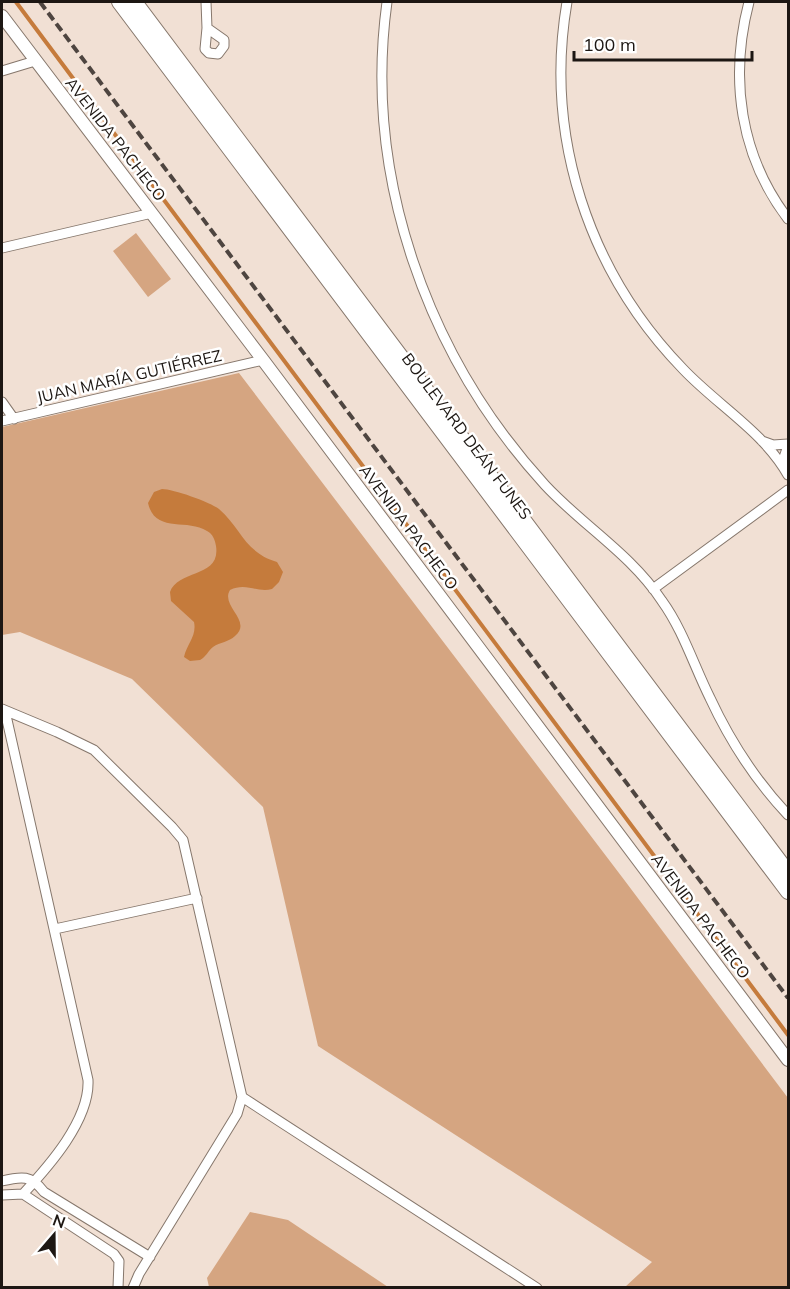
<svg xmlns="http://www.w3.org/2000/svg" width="790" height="1289" viewBox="0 0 790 1289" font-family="Mulish,sans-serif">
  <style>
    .green { fill: #d5a581 }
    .water { fill: #c57b3c }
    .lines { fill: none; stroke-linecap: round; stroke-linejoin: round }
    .stream { stroke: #c57b3c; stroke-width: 4 }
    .minor-casing { stroke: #86776c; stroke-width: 11 }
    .tertiary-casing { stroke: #86776c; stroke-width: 14 }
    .secondary-casing { stroke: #86776c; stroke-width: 16 }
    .minor { stroke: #fff; stroke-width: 9 }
    .tertiary { stroke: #fff; stroke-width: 12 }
    .secondary { stroke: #fff; stroke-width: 14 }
    .rail { stroke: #4e4540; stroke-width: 4; stroke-dasharray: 9 4.5; stroke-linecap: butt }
    .labels { text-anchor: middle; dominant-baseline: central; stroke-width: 5; stroke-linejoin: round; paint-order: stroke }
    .street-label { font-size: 16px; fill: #1d1713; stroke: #fff }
  </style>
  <rect width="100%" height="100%" fill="#f1e0d4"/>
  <!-- green -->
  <path class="green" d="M136 233 171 279 148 297 113 251Z
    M239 373 622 877 788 1098V1287H625L652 1262 318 1046 263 807 132 679 20 632 2 635V427Z
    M250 1212 288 1220 388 1287H209L207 1278Z"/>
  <!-- water -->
  <path class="water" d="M162 489C173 489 210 502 219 509 242 529 244 552 277 562L283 572 279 582 272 589C257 593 246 582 230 590 220 606 253 621 235 636 229 642 220 642 213 647 208 651 206 657 200 660L190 661 184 657C187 644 197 636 194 622L171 601 170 592C178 569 221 578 216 546 215 540 213 534 207 531 187 518 155 534 148 503L154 492Z"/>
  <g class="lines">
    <!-- stream -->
    <path class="stream" d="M16 2 788 1035"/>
    <defs>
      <path id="minor" d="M206 2 207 28
        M387 2C363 176 427 356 545 485 582 525 631 554 662 601 683 630 694 666 710 698 730 741 756 781 788 815
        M567 2C544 136 588 271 683 369 717 405 764 432 788 475
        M749 2C729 78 740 156 788 219
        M207 28 224 40V46L218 54 209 53 205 49Z
        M2 71 35 61
        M2 248 152 213
        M2 402 14 419
        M2 421 263 360
        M762 441 773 445 788 444
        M785 469 783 460 788 446
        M653 589 788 490
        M2 709 57 732 94 750 172 827 183 840 242 1097 237 1114 139 1274 133 1288
        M5 711 88 1080C90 1120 49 1166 23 1194
        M55 929 197 898
        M242 1097 537 1288
        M2 1181C22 1176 31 1175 44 1192L150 1257
        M2 1195 23 1194 114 1254 119 1261 118 1288"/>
      <path id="tertiary" d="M2 16 263 360 788 1060"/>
      <path id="secondary" d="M119 2 788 892
        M135 2 788 872"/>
    </defs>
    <!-- minor casing -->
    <use href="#minor" class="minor-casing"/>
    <!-- tertiary casing -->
    <use href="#tertiary" class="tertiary-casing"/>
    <!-- secondary casing -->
    <use href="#secondary" class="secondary-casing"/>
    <!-- minor -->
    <use href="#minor" class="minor"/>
    <!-- tertiary -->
    <use href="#tertiary" class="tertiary"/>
    <!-- secondary -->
    <use href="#secondary" class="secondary"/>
    <!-- rail -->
    <path class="rail" d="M40 2 788 998"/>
  </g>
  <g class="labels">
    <!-- street labels -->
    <g class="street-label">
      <text transform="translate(116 139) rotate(52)">AVENIDA PACHECO</text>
      <text transform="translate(129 376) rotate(-13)">JUAN MARÍA GUTIÉRREZ</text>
      <text transform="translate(467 436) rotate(53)">BOULEVARD DEÁN FUNES</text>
      <text transform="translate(409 527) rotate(53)">AVENIDA PACHECO</text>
      <text transform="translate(701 916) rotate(53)">AVENIDA PACHECO</text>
    </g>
  </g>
  <!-- border -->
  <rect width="790" height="1289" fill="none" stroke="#1d1713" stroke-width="6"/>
  <!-- north arrow -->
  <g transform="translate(54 1235) rotate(20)" stroke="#ffffff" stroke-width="4.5" paint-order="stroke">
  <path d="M0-4.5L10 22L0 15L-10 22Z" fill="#1d1713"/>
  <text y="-9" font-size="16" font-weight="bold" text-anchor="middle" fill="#1d1713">N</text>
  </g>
  <!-- scale -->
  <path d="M574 51v9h178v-9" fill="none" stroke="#1d1713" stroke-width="3"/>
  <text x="583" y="51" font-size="18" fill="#1d1713" stroke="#ffffff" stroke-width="4.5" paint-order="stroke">100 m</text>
</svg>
